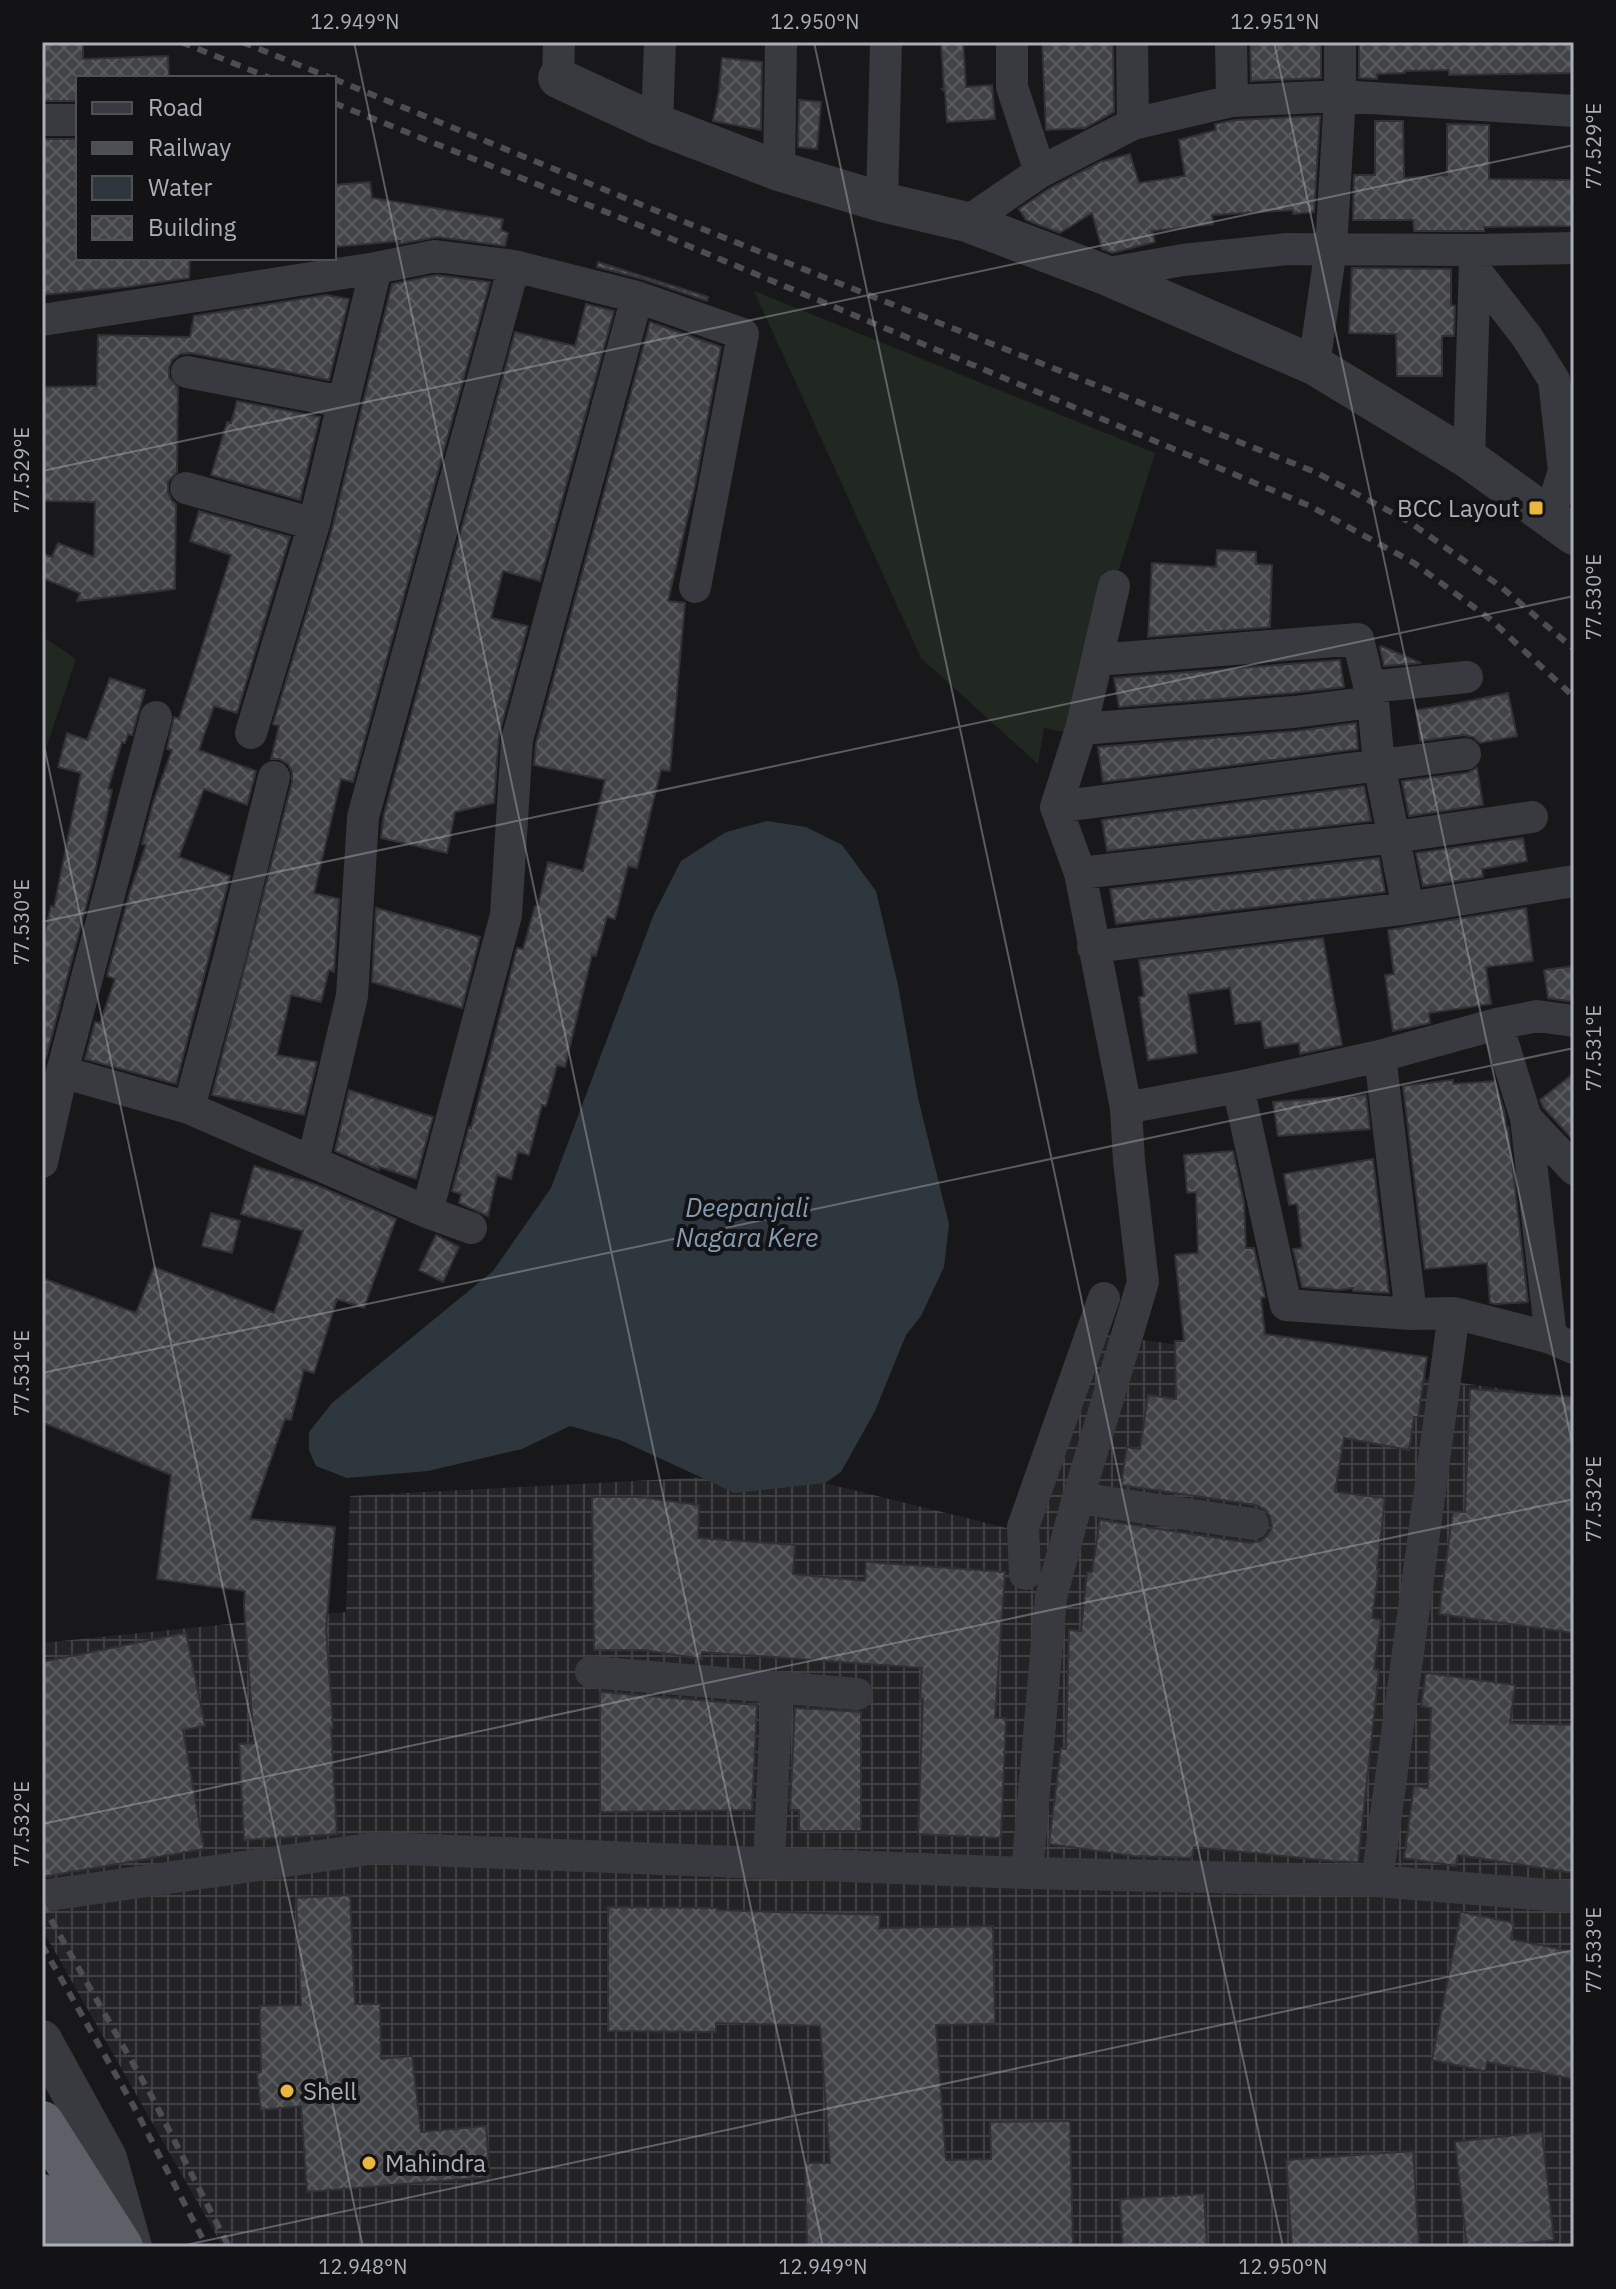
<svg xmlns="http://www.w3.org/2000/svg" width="1616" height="2289" viewBox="0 0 1616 2289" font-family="'IBM Plex Sans',sans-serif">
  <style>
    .industrial { fill: url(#industrial-grid) }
    .grass { fill: #202821 }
    .water { fill: #2e363e }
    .building { fill: url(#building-cross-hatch); stroke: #323236; stroke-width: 2 }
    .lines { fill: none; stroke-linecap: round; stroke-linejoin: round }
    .minor { stroke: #393a3f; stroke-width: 32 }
    .tertiary { stroke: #393a3f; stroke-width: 40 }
    .trunk { stroke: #5d6067; stroke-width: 44 }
    .rail { stroke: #4c4e54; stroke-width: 6; stroke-dasharray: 10 8; stroke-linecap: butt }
    .ticks { fill: none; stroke: #abafb9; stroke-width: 2; stroke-opacity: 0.45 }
    .poi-dot { fill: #ebb63f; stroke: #131315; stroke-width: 3 }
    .labels { text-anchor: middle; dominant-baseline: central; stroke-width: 8; stroke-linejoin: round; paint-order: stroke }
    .poi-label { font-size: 24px; fill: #abafb9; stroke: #131315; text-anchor: start }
    .water-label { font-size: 26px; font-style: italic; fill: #849bb2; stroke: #131315 }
    .neatline { fill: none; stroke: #abafb9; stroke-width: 3 }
    .ticks-label { font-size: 20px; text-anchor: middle; fill: #abafb9 }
  </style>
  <defs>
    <pattern id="industrial-grid" width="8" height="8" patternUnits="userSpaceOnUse" patternTransform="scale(2)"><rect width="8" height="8" fill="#242427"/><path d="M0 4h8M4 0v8" fill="none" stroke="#414144"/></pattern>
    <pattern id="building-cross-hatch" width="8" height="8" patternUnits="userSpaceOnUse" patternTransform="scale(2)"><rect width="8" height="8" fill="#424347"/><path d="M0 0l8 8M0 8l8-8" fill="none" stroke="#5b5c5f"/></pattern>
  </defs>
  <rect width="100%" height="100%" fill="#18181a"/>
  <!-- industrial -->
  <path class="industrial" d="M1099 1334 1535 1393 1574 1406V2247H223L42 1929V1643L346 1612 350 1496 784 1473 1007 1528Z"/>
  <!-- grass -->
  <path class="grass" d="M754 291 1155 453 1068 733 1044 728 1038 764 921 658Z
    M42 636 76 659 42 760Z"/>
  <!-- water -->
  <path class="water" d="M767 821 806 827 842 845 876 891 898 985 918 1098 949 1224 944 1267 921 1316 906 1335 875 1411 841 1472 825 1483 735 1493 620 1440 570 1426 522 1449 428 1471 347 1478 316 1466 309 1450V1432L332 1403 493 1271 551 1188 654 914 681 861 726 832Z"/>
  <!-- building -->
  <path class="building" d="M42 42H83V59L168 56 169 78H78V101H42Z
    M941 42H963L966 87 992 85 995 119 947 122 945 92 942 89H944Z
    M1042 42H1113L1114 112 1085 128 1046 130Z
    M1250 42H1321V78L1251 81Z
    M1359 42H1574V73L1449 75V70L1405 71V73L1377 74V79L1359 78Z
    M722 58 762 62 761 130 713 121 719 91Z
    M799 100 821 102 817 149 798 147Z
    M1320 116 1314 212 1293 214V210L1212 215 1213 224 1152 231 1155 242 1112 253 1102 249 1092 213 1060 233 1026 220 1019 209 1050 188 1100 162 1130 154 1139 183 1185 176 1179 140 1216 130 1215 124 1235 120Z
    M1375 121H1403L1404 178 1447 175V124L1489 125V179L1574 180V226L1484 227V231H1414L1413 220H1353L1354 175H1375Z
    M42 139H78V258H190L189 278 127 287 42 295Z
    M370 182 372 198 503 219 501 230 508 233 505 246 437 237 399 244 400 241 334 247V185Z
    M598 262 708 297 707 301 643 279 597 267Z
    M1352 268 1451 269V305L1455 306 1454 336H1442V376H1397L1396 334 1349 333Z
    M436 275 490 282 353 782 341 779 314 893 339 899 334 972 329 970 321 1002 291 995 277 1055 317 1062 304 1115 212 1095 292 782V772L288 764 279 759H271L279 726 273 724 332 529 392 284Z
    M326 295 349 299 329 380 191 353 180 354 172 360 169 368V377L178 388 177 472 168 482V492L172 501 176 504 175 589 77 601 80 593 42 578V553L52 557 58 543 94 557 95 502 42 501V387L97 386 98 335 190 337 194 316Z
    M586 304 614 311 540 581 503 571 491 618 528 626 499 735 494 803 455 812 447 853 381 838 384 814 515 332 575 346Z
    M650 322 721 347 695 486 668 601 685 603 670 771 661 770 637 868 628 866 615 919 607 917 596 956 592 955 565 1067 557 1065 546 1106 542 1105 529 1155 518 1152 511 1179 497 1175 488 1216 459 1203 461 1194 452 1191 469 1127 471 1128 517 948 523 949 535 906H538L548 862 583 871 605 780 534 765 536 743Z
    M237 401 320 417 300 500 211 475 227 422 231 423Z
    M199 511 290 537 237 713 214 706 199 750 256 771 247 805 204 789 179 857 230 876 176 1084 85 1059 95 1022 100 1023 115 979 107 976 130 891 146 845 142 844 153 803 172 750 167 749 174 717 179 719 231 555 190 541Z
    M1217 550 1256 552V564L1272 565 1270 627 1148 637 1152 563 1216 567Z
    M1381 646 1421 663 1384 666 1380 648Z
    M1340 660 1344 687 1292 693 1119 707 1114 678Z
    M110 678 145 690 132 735 128 734 125 743 122 742 108 789 112 790 95 872 46 1058 42 1057V945L51 906 54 907 81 773 58 767 67 733 87 740Z
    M1508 693 1517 736 1480 743 1473 737 1463 735 1420 741 1416 710 1449 705Z
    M1356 723 1358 749 1103 782 1098 747 1296 731Z
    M1477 768 1483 805 1409 816 1402 781 1467 773Z
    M1364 786 1371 821 1107 851 1102 820Z
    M1523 838 1527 861 1482 869 1483 877 1423 886 1416 853Z
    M1379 858 1385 892 1116 924 1110 889Z
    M376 908 480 937 462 1008 372 982Z
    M1526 908 1533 961 1486 967 1491 1004 1429 1013 1430 1023 1393 1031 1385 975 1394 974 1388 930Z
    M1323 938 1342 1045 1300 1054 1299 1043 1265 1048 1261 1021 1235 1024 1230 988 1188 994 1197 1053 1148 1060 1139 997 1144 996 1139 960Z
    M1574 966V1002L1548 998 1544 970Z
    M1574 1073V1141L1543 1107 1540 1100Z
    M1453 1080V1084L1495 1081 1505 1114 1506 1128 1508 1127 1528 1302 1496 1304 1490 1303 1487 1263 1425 1269 1403 1086Z
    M349 1090 433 1117 416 1179 379 1167V1170L335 1151Z
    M1366 1095 1370 1129 1278 1136 1273 1102Z
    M1233 1151 1244 1203 1246 1248H1254L1265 1297 1261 1298 1265 1334 1427 1357 1418 1417H1414L1409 1450 1344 1438 1335 1492 1385 1498 1377 1569H1379L1372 1618 1381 1620 1374 1669 1379 1670 1358 1862 1333 1861 1194 1847 1192 1858 1134 1856 1049 1844 1061 1748 1066 1749 1069 1630 1081 1631 1087 1572H1092L1100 1520 1250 1543 1261 1541 1267 1536 1272 1528 1270 1516 1264 1509 1256 1505 1121 1485 1127 1447 1140 1449 1148 1395 1176 1399 1175 1341H1184L1175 1255 1198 1253 1196 1192 1187 1193 1184 1155Z
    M1373 1159 1389 1293 1353 1291V1288L1339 1290 1302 1287 1293 1249 1302 1248 1297 1204 1289 1205 1284 1174Z
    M254 1166 314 1184 396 1219 364 1308 337 1299 314 1373 304 1370 291 1420 285 1419 250 1519 335 1527 326 1628 333 1728H331L337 1834 244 1840 239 1744 254 1743 244 1604 245 1591 157 1579 171 1475 42 1422V1278L136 1313 154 1267 274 1313 303 1231 241 1214Z
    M211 1213 240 1221 232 1253 202 1246Z
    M436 1235 459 1247 443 1282 419 1270Z
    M1470 1389 1574 1397V1633L1439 1614 1453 1511 1465 1512Z
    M592 1497H639L699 1505 698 1538 795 1545 793 1574 865 1581 866 1562 1005 1572 995 1718H1006L1001 1838 918 1834 923 1699H920L922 1668 702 1652V1659L644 1650H594Z
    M186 1633 205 1726 183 1730 204 1849 42 1877V1662Z
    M1426 1673 1515 1685 1510 1723 1574 1725V1873L1458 1855 1456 1866 1404 1858 1414 1786 1428 1788 1431 1708 1421 1706Z
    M600 1692 757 1705 752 1810 600 1812Z
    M795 1708 861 1712V1831H799V1810H790Z
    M350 1895 355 2004H380L381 2059 412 2056 421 2132 486 2126 490 2177 307 2192 301 2106 261 2110 257 2073 261 2072 260 2006 301 2005 296 1898Z
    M608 1907 717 1908V1910L880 1915 879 1928 993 1926 995 2024 936 2025 946 2160 991 2159 990 2122 1070 2121 1073 2247H807L805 2163H830L820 2026 716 2023V2032L608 2031Z
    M1461 1912 1514 1923 1511 1939 1574 1952V2079L1487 2062 1485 2071 1432 2060Z
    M1542 2132 1554 2240 1493 2247H1467L1455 2142Z
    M1413 2151 1419 2244 1379 2247H1292L1286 2160Z
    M1204 2194 1207 2247H1123L1120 2199Z"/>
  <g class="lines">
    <!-- minor -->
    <path class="minor" d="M1012 42V87L1040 172
      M1132 42 1133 124
      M1231 42 1232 101
      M558 78 559 42
      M42 120H78
      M657 124 660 42
      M779 171 781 42
      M882 202 886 42
      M967 222 1040 172 1133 124 1232 101 1340 96V42
      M1475 270 1527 337 1554 380 1564 471 1549 517
      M1103 274 1183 260 1287 249 1476 250 1574 248
      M42 320 376 268 435 256 514 266 637 297 743 334 695 587
      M1314 365 1331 248 1340 96 1574 111
      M187 372 343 402
      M1469 459 1475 262
      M186 488 314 524
      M1097 660 1358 639 1373 702 1379 764 1408 908
      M1369 687 1467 677
      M1081 729 1294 712 1373 702
      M251 733 314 524 376 268
      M1056 807 1465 754
      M1080 873 1395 837 1532 817
      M1093 947 1408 908 1574 881
      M1497 1024 1526 1118 1551 1338
      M1380 1056 1411 1314
      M62 1072 189 1108 427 1212 471 1228
      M1238 1087 1286 1305 1411 1314 1454 1313 1551 1338 1574 1348
      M189 1108 230 955 274 777
      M1126 1108 1238 1087 1380 1056 1497 1024 1537 1016 1574 1021
      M1526 1118 1574 1169
      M313 1161 352 996 363 817 514 266
      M42 1162 62 1072 156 717
      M427 1212 506 915 517 740 637 297
      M1078 1498 1253 1524
      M1025 1574 1023 1527 1104 1298
      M591 1672 857 1694
      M769 1863 777 1687
      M1027 1873 1051 1597 1078 1498 1143 1282 1129 1161 1126 1108 1080 873 1056 807 1081 729 1114 586
      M1377 1881 1454 1313
      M42 1896 376 1848 1027 1873 1377 1881 1574 1897"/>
    <!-- tertiary -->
    <path class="tertiary" d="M558 78 657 124 779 171 882 202 967 222 1103 274 1314 365 1469 459 1574 535
      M42 2040 107 2158 132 2247"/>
    <!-- trunk -->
    <path class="trunk" d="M42 2123 121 2247
      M42 2196 72 2247"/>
    <!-- rail -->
    <path class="rail" d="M181 42 270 78
      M242 42 331 78
      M334 79 647 207 1315 472 1408 521 1500 586 1574 649
      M334 103 641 226 1310 506 1414 563 1490 619 1574 697
      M42 1904 151 2095 229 2247
      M42 1945 133 2105 207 2247"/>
  </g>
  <!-- ticks -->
  <path class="ticks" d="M354 42 823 2247M814 42 1283 2247M1274 42 1574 1452M42 471 1574 145M42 736 363 2247M42 922 1574 596M42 1373 1574 1048M42 1824 1574 1499M176 2247 1574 1950"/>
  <!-- markers -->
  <g class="poi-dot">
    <rect x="1528" y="500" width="16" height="16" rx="4"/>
    <circle cx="287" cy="2091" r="8"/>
    <circle cx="369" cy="2163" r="8"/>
  </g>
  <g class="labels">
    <!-- poi labels -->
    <g class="poi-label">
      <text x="1520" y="508" text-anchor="end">BCC Layout</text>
      <text x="303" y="2091">Shell</text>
      <text x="385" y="2163">Mahindra</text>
    </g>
    <!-- water labels -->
    <g class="water-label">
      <text x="747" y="1207">Deepanjali<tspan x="747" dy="30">Nagara Kere</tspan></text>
    </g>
  </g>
  <!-- border -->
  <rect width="1616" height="2289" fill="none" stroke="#131315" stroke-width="88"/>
  <!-- legend -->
  <rect x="76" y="76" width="260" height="184" fill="#131315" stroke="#505157" stroke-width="2"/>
  <rect x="92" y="102" width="40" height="12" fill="#393a3f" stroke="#505157" stroke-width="2"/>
  <text x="148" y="116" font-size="24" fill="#abafb9">Road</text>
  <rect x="92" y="142" width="40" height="12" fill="#4c4e54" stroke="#505157" stroke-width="2"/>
  <text x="148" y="156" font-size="24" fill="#abafb9">Railway</text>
  <rect x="92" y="176" width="40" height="24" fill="#2e363e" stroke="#505157" stroke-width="2"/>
  <text x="148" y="196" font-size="24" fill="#abafb9">Water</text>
  <rect x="92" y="216" width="40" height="24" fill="url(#building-cross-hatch)" stroke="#505157" stroke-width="2"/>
  <text x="148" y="236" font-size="24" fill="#abafb9">Building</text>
  <rect x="44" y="44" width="1528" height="2201" class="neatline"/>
  <g class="ticks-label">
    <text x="355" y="29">12.949°N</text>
    <text x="815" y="29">12.950°N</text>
    <text x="1275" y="29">12.951°N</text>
    <text transform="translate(1594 146) rotate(-90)" y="7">77.529°E</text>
    <text transform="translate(22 470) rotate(-90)" y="7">77.529°E</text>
    <text transform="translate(1594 597) rotate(-90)" y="7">77.530°E</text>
    <text transform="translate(22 922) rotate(-90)" y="7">77.530°E</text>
    <text transform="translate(1594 1048) rotate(-90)" y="7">77.531°E</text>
    <text transform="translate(22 1373) rotate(-90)" y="7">77.531°E</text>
    <text transform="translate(1594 1499) rotate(-90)" y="7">77.532°E</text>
    <text transform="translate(22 1824) rotate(-90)" y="7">77.532°E</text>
    <text transform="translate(1594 1950) rotate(-90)" y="7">77.533°E</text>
    <text x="363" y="2274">12.948°N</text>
    <text x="823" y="2274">12.949°N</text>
    <text x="1283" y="2274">12.950°N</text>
  </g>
</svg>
